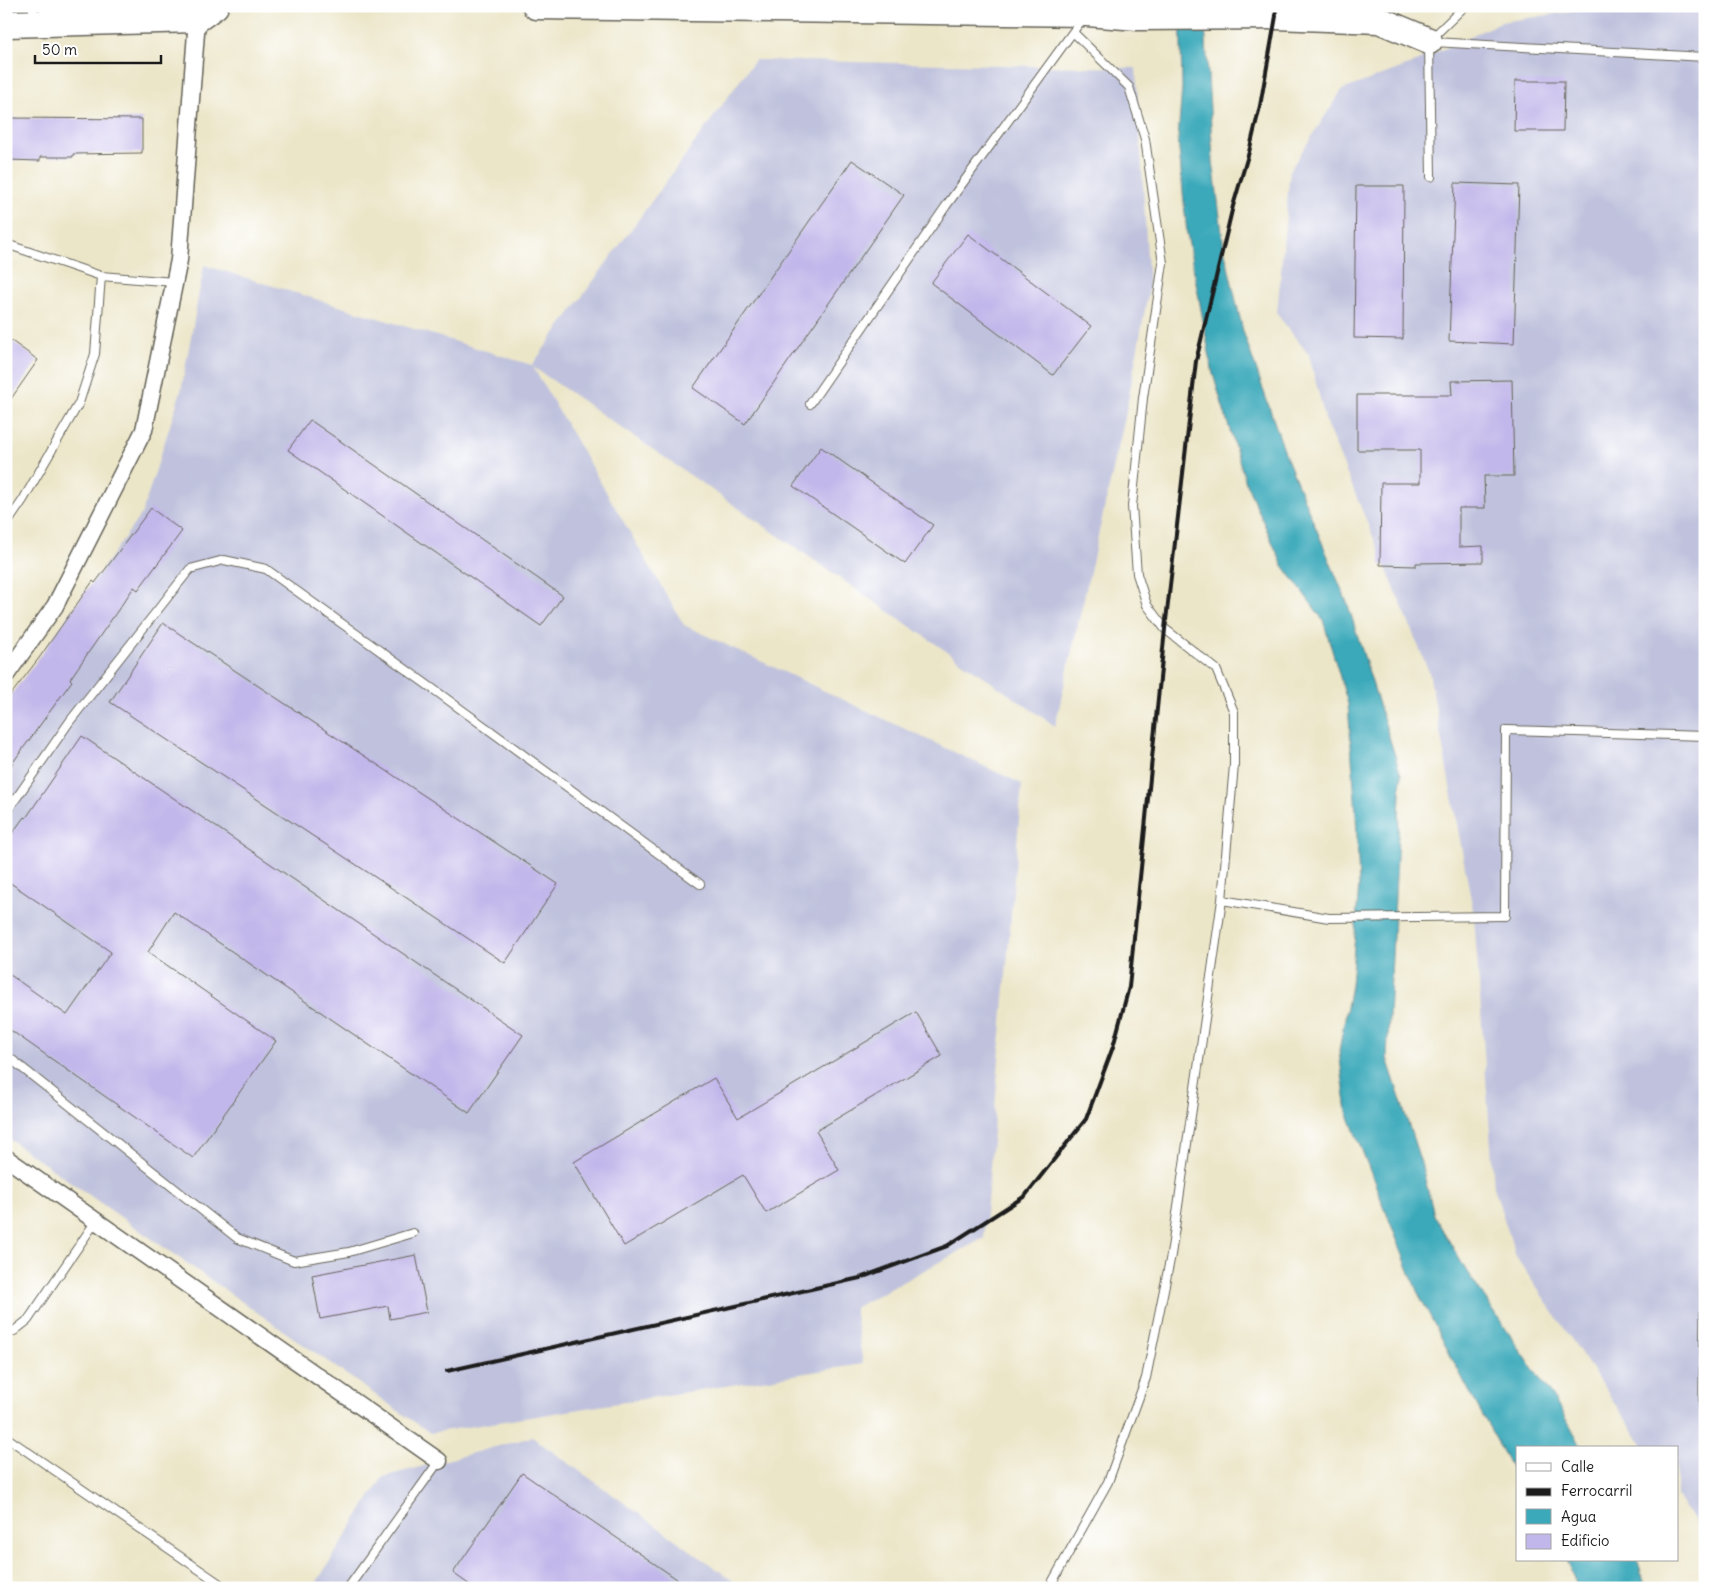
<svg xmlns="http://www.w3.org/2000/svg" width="1711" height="1594" viewBox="0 0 1711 1594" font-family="Delius,sans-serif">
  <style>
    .industrial { fill: #c0c2dd }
    .water { fill: #3ba9ba; stroke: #2c626b }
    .building { fill: #c2b7ea }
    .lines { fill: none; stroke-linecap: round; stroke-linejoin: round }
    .lane-casing { stroke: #656359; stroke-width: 10 }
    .street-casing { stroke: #656359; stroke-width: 19 }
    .primary-casing { stroke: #656359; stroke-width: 29 }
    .lane { stroke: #fff; stroke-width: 8 }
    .street { stroke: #fff; stroke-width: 16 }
    .primary { stroke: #fff; stroke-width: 26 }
    .rail { stroke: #1c1c1c; stroke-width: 4 }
  </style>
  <rect width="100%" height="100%" fill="#fff"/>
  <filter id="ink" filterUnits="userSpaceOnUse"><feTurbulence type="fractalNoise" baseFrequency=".02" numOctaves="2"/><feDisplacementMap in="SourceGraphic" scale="10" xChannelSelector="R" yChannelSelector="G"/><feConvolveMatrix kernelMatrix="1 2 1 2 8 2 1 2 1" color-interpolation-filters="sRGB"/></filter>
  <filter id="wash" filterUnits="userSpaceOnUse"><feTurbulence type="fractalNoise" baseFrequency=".0096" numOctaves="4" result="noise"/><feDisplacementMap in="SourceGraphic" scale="20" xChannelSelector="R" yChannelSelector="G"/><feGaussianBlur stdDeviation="1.12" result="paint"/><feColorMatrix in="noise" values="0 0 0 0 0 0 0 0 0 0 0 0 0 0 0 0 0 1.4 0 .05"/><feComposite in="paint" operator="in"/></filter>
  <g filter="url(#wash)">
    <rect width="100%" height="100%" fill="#ece6c9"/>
    <!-- industrial -->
    <path class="industrial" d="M1611 6H1705V1526H1698L1677 1496V1448H1645L1516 1257 1494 1187 1474 916 1429 672 1326 423 1309 355 1277 314 1290 170 1342 90 1409 65 1501 22Z
      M755 60 1136 68 1149 288 1125 417 1055 726 533 367 684 625 1022 784 984 1238 854 1308 863 1364 430 1433 6 1137V704L142 513 181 391 204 265 532 365Z
      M532 1437 743 1588H313L383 1477Z"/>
    <!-- water -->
    <path class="water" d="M1180 6H1204L1213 161 1224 249 1243 331 1286 456 1348 605 1401 775 1387 1058 1421 1163 1434 1215 1467 1272 1564 1414 1582 1448H1517V1477L1468 1389 1417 1291 1347 1112 1339 1051 1351 985 1359 884 1356 814 1348 704 1323 620 1282 564 1246 483 1213 374 1187 234 1178 139 1182 87Z
      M1566 1560H1637L1646 1588H1578Z"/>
    <g id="blocks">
      <!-- building -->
      <path class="building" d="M1515 81H1564L1563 131H1514Z
        M9 118 142 119V153L73 154V157H40V161L9 160Z
        M852 160 904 195 745 424 693 388Z
        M1455 183 1519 185 1514 344 1449 341Z
        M1356 186H1404L1403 339 1354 338Z
        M968 234 1091 326 1053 375 931 283Z
        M6 337 38 360 6 406Z
        M1512 380 1514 476H1484L1485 508H1459V547L1483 546V562L1416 563V566L1380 565 1381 483H1420V450H1357V395H1452L1451 381Z
        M310 420 563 596 541 626 288 450Z
        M821 447 933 525 905 564 793 486Z
        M151 508 182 531 138 590 134 587 70 679 72 681 6 772V701L39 658 93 581 95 583Z
        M163 623 558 884 505 963 110 702Z
        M82 736 523 1035 469 1113 174 912 148 952 276 1041 193 1158 6 1027V972L67 1015 111 952 6 880V842L24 817 26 818Z
        M916 1012 942 1056 816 1131 839 1170 766 1213 743 1175 624 1246 574 1162 714 1078 738 1118Z
        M416 1255 427 1312 390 1319 388 1306 320 1319 312 1275Z
        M522 1473 690 1588H474L453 1573Z"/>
    </g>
  </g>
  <g filter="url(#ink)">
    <use href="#blocks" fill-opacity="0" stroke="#656359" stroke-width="1"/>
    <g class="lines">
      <defs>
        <path id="lane" d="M33 6V19
          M1073 32 1129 87 1145 139 1163 263 1143 398 1132 506 1137 574 1147 605 1165 629 1216 669 1234 712V765L1222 900
          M1433 42 1705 57
          M1431 177 1429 41 1465 6
          M6 244 101 276 174 282
          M810 404 946 206 1083 18
          M6 525 23 500 79 403 95 354 101 276
          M6 813 70 721 190 569 224 560 266 569 440 694 700 884
          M6 1055 237 1238 294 1261 349 1252 413 1233
          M1705 1278 1703 1419H1705
          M6 1333 14 1331 28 1320 96 1221
          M6 1437 226 1588
          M348 1588 439 1461
          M1049 1588 1108 1482 1146 1378 1171 1255 1222 900 1329 918 1505 916 1506 730 1705 736"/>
        <path id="street" d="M6 675 55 606 144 430 179 260 197 19
          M6 1158 439 1461"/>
        <path id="primary" d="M536 6 1087 13 1138 17 1276 16 1379 20 1429 41
          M6 24 197 19 215 6"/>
      </defs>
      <!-- lane casing -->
      <use href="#lane" class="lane-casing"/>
      <!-- street casing -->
      <use href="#street" class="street-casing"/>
      <!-- primary casing -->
      <use href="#primary" class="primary-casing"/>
      <!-- lane -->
      <use href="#lane" class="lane"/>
      <!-- street -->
      <use href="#street" class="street"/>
      <!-- primary -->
      <use href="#primary" class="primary"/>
      <!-- rail -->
      <path class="rail" d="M447 1371 860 1278 947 1246 1025 1196 1086 1119 1113 1047 1129 987 1165 629 1196 361 1233 206 1249 152 1260 106 1276 16 1275 6"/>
    </g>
  </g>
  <!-- margin -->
  <rect width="1711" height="1594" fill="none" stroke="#fff" stroke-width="25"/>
  <!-- legend -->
  <rect x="1516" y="1446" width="162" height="115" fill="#ffffff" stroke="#a4a4a4"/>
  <rect x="1526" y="1463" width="25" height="8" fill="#ffffff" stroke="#a4a4a4"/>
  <text x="1561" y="1472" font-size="15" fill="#1c1c1c">Calle</text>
  <rect x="1526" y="1488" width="25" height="8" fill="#1c1c1c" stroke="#a4a4a4"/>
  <text x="1561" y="1496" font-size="15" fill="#1c1c1c">Ferrocarril</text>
  <rect x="1526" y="1509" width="25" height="15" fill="#3ba9ba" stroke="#a4a4a4"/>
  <text x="1561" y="1522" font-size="15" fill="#1c1c1c">Agua</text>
  <rect x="1526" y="1534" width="25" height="15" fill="#c2b7ea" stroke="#a4a4a4"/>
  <text x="1561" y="1546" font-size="15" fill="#1c1c1c">Edificio</text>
  <!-- scale -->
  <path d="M35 55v8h126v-8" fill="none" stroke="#1c1c1c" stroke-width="2.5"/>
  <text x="42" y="55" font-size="15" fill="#1c1c1c" stroke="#ffffff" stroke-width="4" paint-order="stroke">50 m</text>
</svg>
